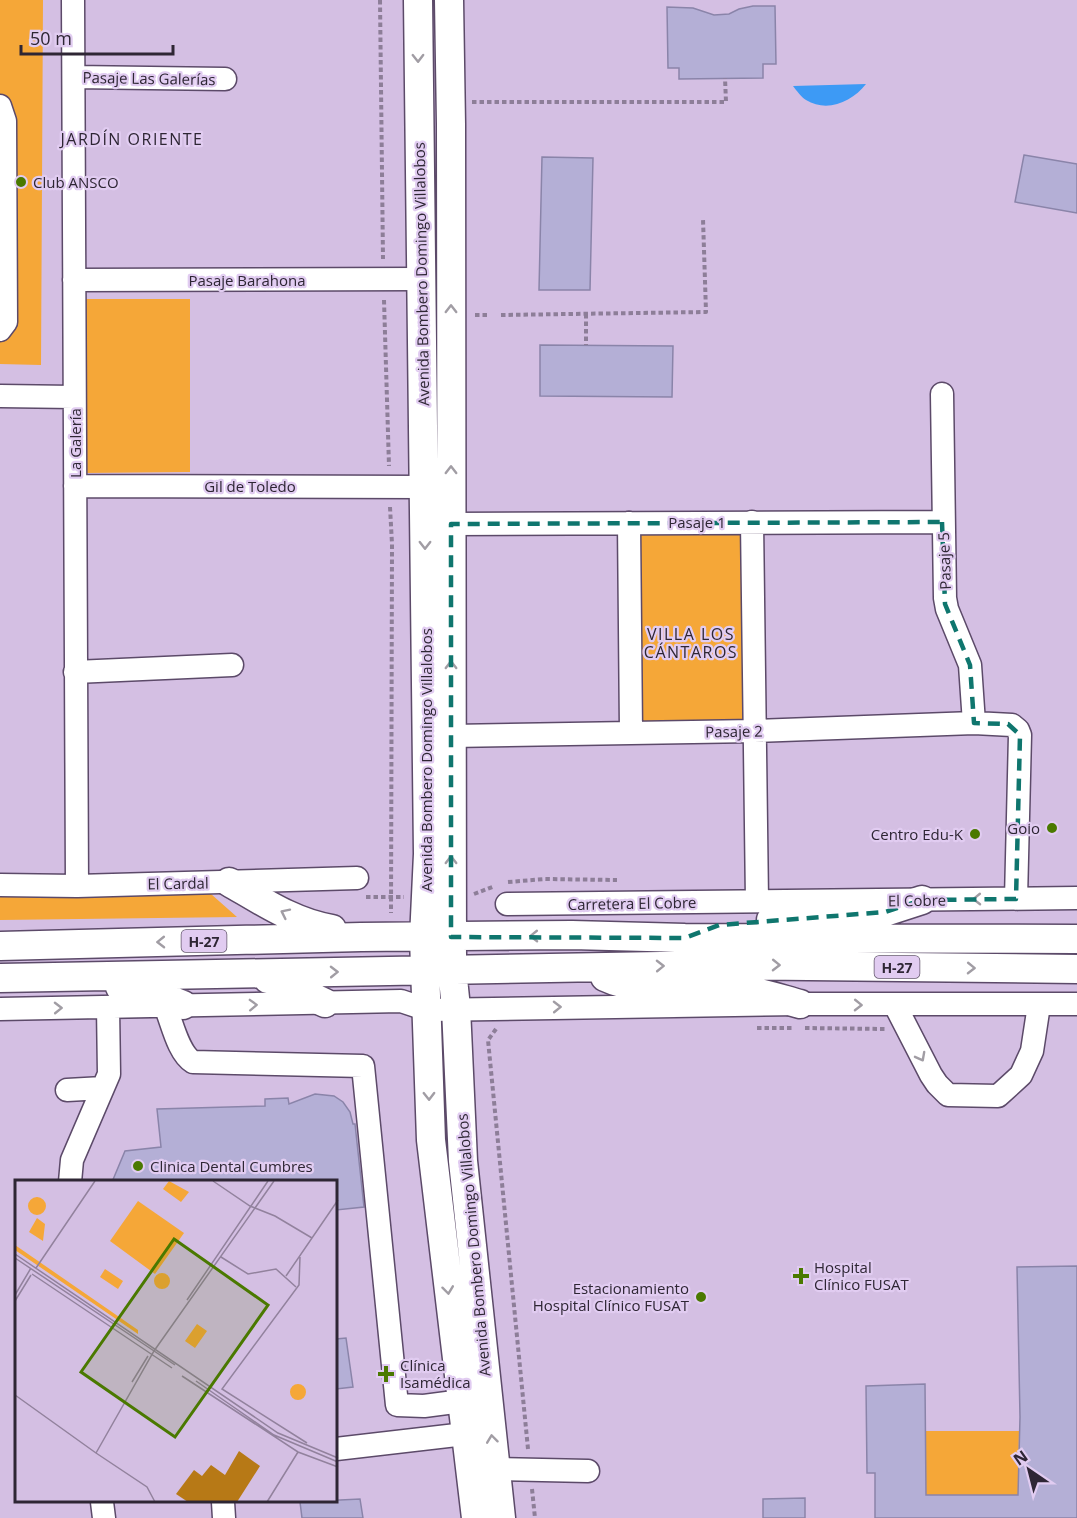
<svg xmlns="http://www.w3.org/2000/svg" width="1077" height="1518" viewBox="0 0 1077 1518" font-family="'Open Sans',sans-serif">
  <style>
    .green { fill: #f5a738 }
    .water { fill: #3d9af5 }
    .building { fill: #b4afd6; stroke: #8a84a9; stroke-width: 1.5 }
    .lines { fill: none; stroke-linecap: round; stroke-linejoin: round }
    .minor-casing { stroke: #5c4a69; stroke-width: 25 }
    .major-casing { stroke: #5c4a69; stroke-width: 31 }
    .path { stroke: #8d7e98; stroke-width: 4; stroke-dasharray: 4.5 3; stroke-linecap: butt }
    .minor { stroke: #fff; stroke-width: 22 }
    .major { stroke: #fff; stroke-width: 28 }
    .oneway { stroke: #a19da4 }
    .marked { fill: none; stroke: #0f766e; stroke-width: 4.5; stroke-dasharray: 12 8; stroke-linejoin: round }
    .poi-dot { fill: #4a7900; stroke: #e1ccf1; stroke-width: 2 }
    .labels { text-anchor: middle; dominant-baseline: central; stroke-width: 4.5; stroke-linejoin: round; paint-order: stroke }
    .shield { fill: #e1ccf1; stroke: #64586d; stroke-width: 1.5 }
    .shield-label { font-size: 14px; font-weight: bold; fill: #2e2634 }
    .street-label { font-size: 15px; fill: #2e2634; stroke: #e1ccf1 }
    .poi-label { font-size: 15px; fill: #2e2634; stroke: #e1ccf1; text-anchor: start }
    .neighbourhood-label { font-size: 16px; letter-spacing: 1.5px; fill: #2e2634; stroke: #e1ccf1 }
    .inset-road { fill: none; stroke: #92829d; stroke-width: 1.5 }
    .view { fill: #4a7900; fill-opacity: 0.15; stroke: #4a7900; stroke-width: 3 }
    .inset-edge { fill: none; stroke: #2e2634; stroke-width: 3 }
  </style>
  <rect width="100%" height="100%" fill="#d4bfe3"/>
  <!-- green -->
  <path class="green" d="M0 0H43L41 365 0 364Z
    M83 299H190V472L84 473Z
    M748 527 750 721 634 722 632 529Z
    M211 894 237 917 0 920V897Z
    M926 1431H1019L1018 1495H926Z"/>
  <!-- water -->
  <path class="water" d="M866 84C852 102 827 113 806 100 801 97 797 91 793 86Z"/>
  <!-- building -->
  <path class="building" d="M753 6H775L776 64H763V78L679 79V68H668L667 7 693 8 714 15 729 14 739 9Z
    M1024 155 1077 164V213L1015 202Z
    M542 157 593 158 590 290H539Z
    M540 345 673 346 672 397 540 396Z
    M315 1094 334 1096 343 1102 350 1112 353 1124H355L364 1207 336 1210V1182H112L125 1151 161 1147 157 1109 265 1106V1099L288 1098 289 1104Z
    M1077 1266V1518H875V1473H867L866 1386 925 1384 926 1495H1018L1020 1417 1017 1267Z
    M346 1338 353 1387 336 1389V1339Z
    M805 1498V1518H763V1499Z
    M360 1499 363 1518H302L300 1502Z"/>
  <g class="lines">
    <defs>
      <path id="minor" d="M73 0 77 886
        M74 77 225 79
        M0 106 5 121 6 322 0 330
        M74 280 420 279
        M942 394 945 598 947 609 970 665 974 723
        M0 396 74 397
        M75 486 425 487
        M752 522 757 901
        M629 523 631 732
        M451 524 942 522
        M75 672 232 665
        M452 736 754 731 974 723 1012 725 1018 730 1020 735 1016 899
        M0 885 77 886 357 878
        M507 904 1077 898
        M895 1005 931 1075 937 1084 948 1095 998 1096 1021 1075 1032 1051 1039 1005
        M165 1006C172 1022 178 1053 193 1062L363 1066 397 1405 424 1406 462 1401
        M0 1009 401 1001 428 1010 800 1004H1077
        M67 1090 103 1088
        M70 1182 72 1160 109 1074 108 1007
        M336 1449 465 1434
        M496 1469 588 1471
        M102 1502 104 1518
        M223 1502 224 1518"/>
      <path id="major" d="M418 0 428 854 424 938 431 1140 476 1518
        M449 0 451 124 452 969 456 1008 463 1161 501 1518
        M229 882C262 901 294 923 332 929
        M771 920 885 912 922 900
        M0 946 361 937 572 935 685 938 1077 939
        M605 977C643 995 692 984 732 988 755 990 778 998 800 1004
        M0 978 717 965 1077 969
        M268 979 280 982 325 1003
        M120 987 163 997 183 1005"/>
    </defs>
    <!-- minor casing -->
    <use href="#minor" class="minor-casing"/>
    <!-- major casing -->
    <use href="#major" class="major-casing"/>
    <!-- path -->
    <path class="path" d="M380 0 383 259
      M472 102H726L725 78
      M384 300 389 466
      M586 314V345
      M475 315H489
      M501 315 706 312 703 219
      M390 507 392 544 391 913
      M508 882 545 879 617 880
      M474 894 495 886
      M366 897H404
      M757 1028H792
      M805 1028 885 1029
      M496 1029 488 1040 528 1449
      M532 1489 535 1518"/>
    <!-- minor -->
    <use href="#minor" class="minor"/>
    <!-- major -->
    <use href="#major" class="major"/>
  </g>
  <!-- one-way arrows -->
  <defs><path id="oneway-chevron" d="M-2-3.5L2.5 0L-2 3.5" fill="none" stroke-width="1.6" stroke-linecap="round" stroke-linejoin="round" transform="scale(1.5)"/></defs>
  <g class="oneway">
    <use href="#oneway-chevron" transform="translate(418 58) rotate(89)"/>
    <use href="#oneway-chevron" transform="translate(451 309) rotate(-90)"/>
    <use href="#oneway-chevron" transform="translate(451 470) rotate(-90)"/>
    <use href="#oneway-chevron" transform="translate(425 545) rotate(90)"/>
    <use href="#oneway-chevron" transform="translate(451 665) rotate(-90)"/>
    <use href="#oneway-chevron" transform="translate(451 860) rotate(-90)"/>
    <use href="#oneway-chevron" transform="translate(977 899) rotate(179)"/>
    <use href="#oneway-chevron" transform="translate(285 913) rotate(-154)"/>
    <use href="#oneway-chevron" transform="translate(534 936) rotate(179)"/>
    <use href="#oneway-chevron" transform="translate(161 942) rotate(179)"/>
    <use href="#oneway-chevron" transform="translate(776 965) rotate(1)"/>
    <use href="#oneway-chevron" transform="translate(660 966) rotate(-1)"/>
    <use href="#oneway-chevron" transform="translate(971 968) rotate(1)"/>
    <use href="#oneway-chevron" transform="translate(334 972) rotate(-1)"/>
    <use href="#oneway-chevron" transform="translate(253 1005) rotate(-2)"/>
    <use href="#oneway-chevron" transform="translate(858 1005) rotate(1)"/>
    <use href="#oneway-chevron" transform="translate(557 1007) rotate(-1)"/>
    <use href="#oneway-chevron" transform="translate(58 1008) rotate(-1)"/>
    <use href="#oneway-chevron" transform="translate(921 1057) rotate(62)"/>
    <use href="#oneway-chevron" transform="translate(429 1096) rotate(89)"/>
    <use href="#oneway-chevron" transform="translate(448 1290) rotate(83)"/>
    <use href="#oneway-chevron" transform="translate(492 1439) rotate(-97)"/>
  </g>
  <!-- marked area -->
  <path class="marked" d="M942 522 945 604 970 665 974 723 1008 724 1020 735 1016 899 922 900 885 912 719 925 685 938 451 937V524Z"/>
  <!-- markers -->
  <g class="poi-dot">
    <circle cx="21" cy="182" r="6"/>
    <circle cx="1052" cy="828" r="6"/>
    <circle cx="975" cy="834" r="6"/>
    <circle cx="138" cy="1166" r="6"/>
    <path d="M798 1267h6v6h6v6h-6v6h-6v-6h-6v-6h6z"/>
    <circle cx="701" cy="1297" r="6"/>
    <path d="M383 1365h6v6h6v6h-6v6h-6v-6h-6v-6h6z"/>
  </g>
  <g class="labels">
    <!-- shield labels -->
    <g class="shield">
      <rect x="181.5" y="930" width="45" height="22" rx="4.5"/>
      <rect x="874.5" y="956" width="45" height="22" rx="4.5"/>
    </g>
    <g class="shield-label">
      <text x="204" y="941">H-27</text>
      <text x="897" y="967">H-27</text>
    </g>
    <!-- street labels -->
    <g class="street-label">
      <text transform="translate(149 78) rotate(1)">Pasaje Las Galerías</text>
      <text transform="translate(421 274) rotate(-91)">Avenida Bombero Domingo Villalobos</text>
      <text x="247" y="280">Pasaje Barahona</text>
      <text transform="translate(75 443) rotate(-90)">La Galería</text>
      <text x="250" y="486">Gil de Toledo</text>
      <text x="697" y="522">Pasaje 1</text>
      <text transform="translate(944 561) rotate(-92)">Pasaje 5</text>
      <text transform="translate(734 731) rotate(-1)">Pasaje 2</text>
      <text transform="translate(426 760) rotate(-90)">Avenida Bombero Domingo Villalobos</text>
      <text transform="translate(178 883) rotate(-1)">El Cardal</text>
      <text transform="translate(917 900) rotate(-1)">El Cobre</text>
      <text transform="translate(632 903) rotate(-1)">Carretera El Cobre</text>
      <text transform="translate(473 1245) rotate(-95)">Avenida Bombero Domingo Villalobos</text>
    </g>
    <!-- poi labels -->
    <g class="poi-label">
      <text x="33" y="182">Club ANSCO</text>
      <text x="1040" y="828" text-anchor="end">Goio</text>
      <text x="963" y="834" text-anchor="end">Centro Edu-K</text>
      <text x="150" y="1166">Clinica Dental Cumbres</text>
      <text x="814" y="1267">Hospital<tspan x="814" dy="17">Clínico FUSAT</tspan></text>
      <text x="689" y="1288" text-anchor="end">Estacionamiento<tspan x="689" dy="17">Hospital Clínico FUSAT</tspan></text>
      <text x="400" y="1365">Clínica<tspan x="400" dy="17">Isamédica</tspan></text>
    </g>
    <!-- neighbourhood labels -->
    <g class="neighbourhood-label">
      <text x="132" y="139">JARDÍN ORIENTE</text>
      <text x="691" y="634">VILLA LOS<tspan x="691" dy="18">CÁNTAROS</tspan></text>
    </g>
  </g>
  <!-- overview -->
  <g transform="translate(15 1180)">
    <rect width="322" height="322" fill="#d4bfe3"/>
    <path d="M154 1 174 12 166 22 148 9ZM13 26a9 9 0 1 1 18 0a9 9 0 1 1-18 0ZM123 21 169 53 140 94 95 61ZM22 38 30 44 28 61 14 52ZM0 65 123 150V154L0 70ZM90 89 108 101 103 109 85 97ZM139 101a8 8 0 1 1 16 0a8 8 0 1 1-16 0ZM182 144 192 151 180 168 170 161ZM275 212a8 8 0 1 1 16 0a8 8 0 1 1-16 0Z" fill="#f5a738"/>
    <path d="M224 271 245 286 222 322H173L161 314 179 290 187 296 196 285 210 295Z" fill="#b77916"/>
    <path class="inset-road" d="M198 1 235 26 260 36 297 58M0 74 263 253 323 278M206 77 233 94 261 89 281 107M285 77 284 105 207 209 292 263M0 78 160 185M21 88 80 1M17 94 157 188M271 96 323 20M0 115 16 88M172 120 253 1M0 121 16 95M167 196 283 272 323 287M181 201 259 255 323 282M117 202 133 176M0 215 81 273 139 171 259 1M81 273 132 307 140 322M252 322 283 272"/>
    <path class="view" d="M159 59 253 125 160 257 66 192Z"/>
    <rect width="322" height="322" class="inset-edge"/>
  </g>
  <!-- north arrow -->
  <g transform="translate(1029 1470) rotate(325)" stroke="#e1ccf1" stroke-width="4.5" paint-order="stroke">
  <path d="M0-4.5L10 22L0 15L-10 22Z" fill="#2e2634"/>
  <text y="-9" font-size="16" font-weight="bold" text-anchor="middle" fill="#2e2634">N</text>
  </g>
  <!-- scale -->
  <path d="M21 45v9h152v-9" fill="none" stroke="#2e2634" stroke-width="3"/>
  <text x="30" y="45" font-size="18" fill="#2e2634" stroke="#e1ccf1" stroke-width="4.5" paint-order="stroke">50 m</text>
</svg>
